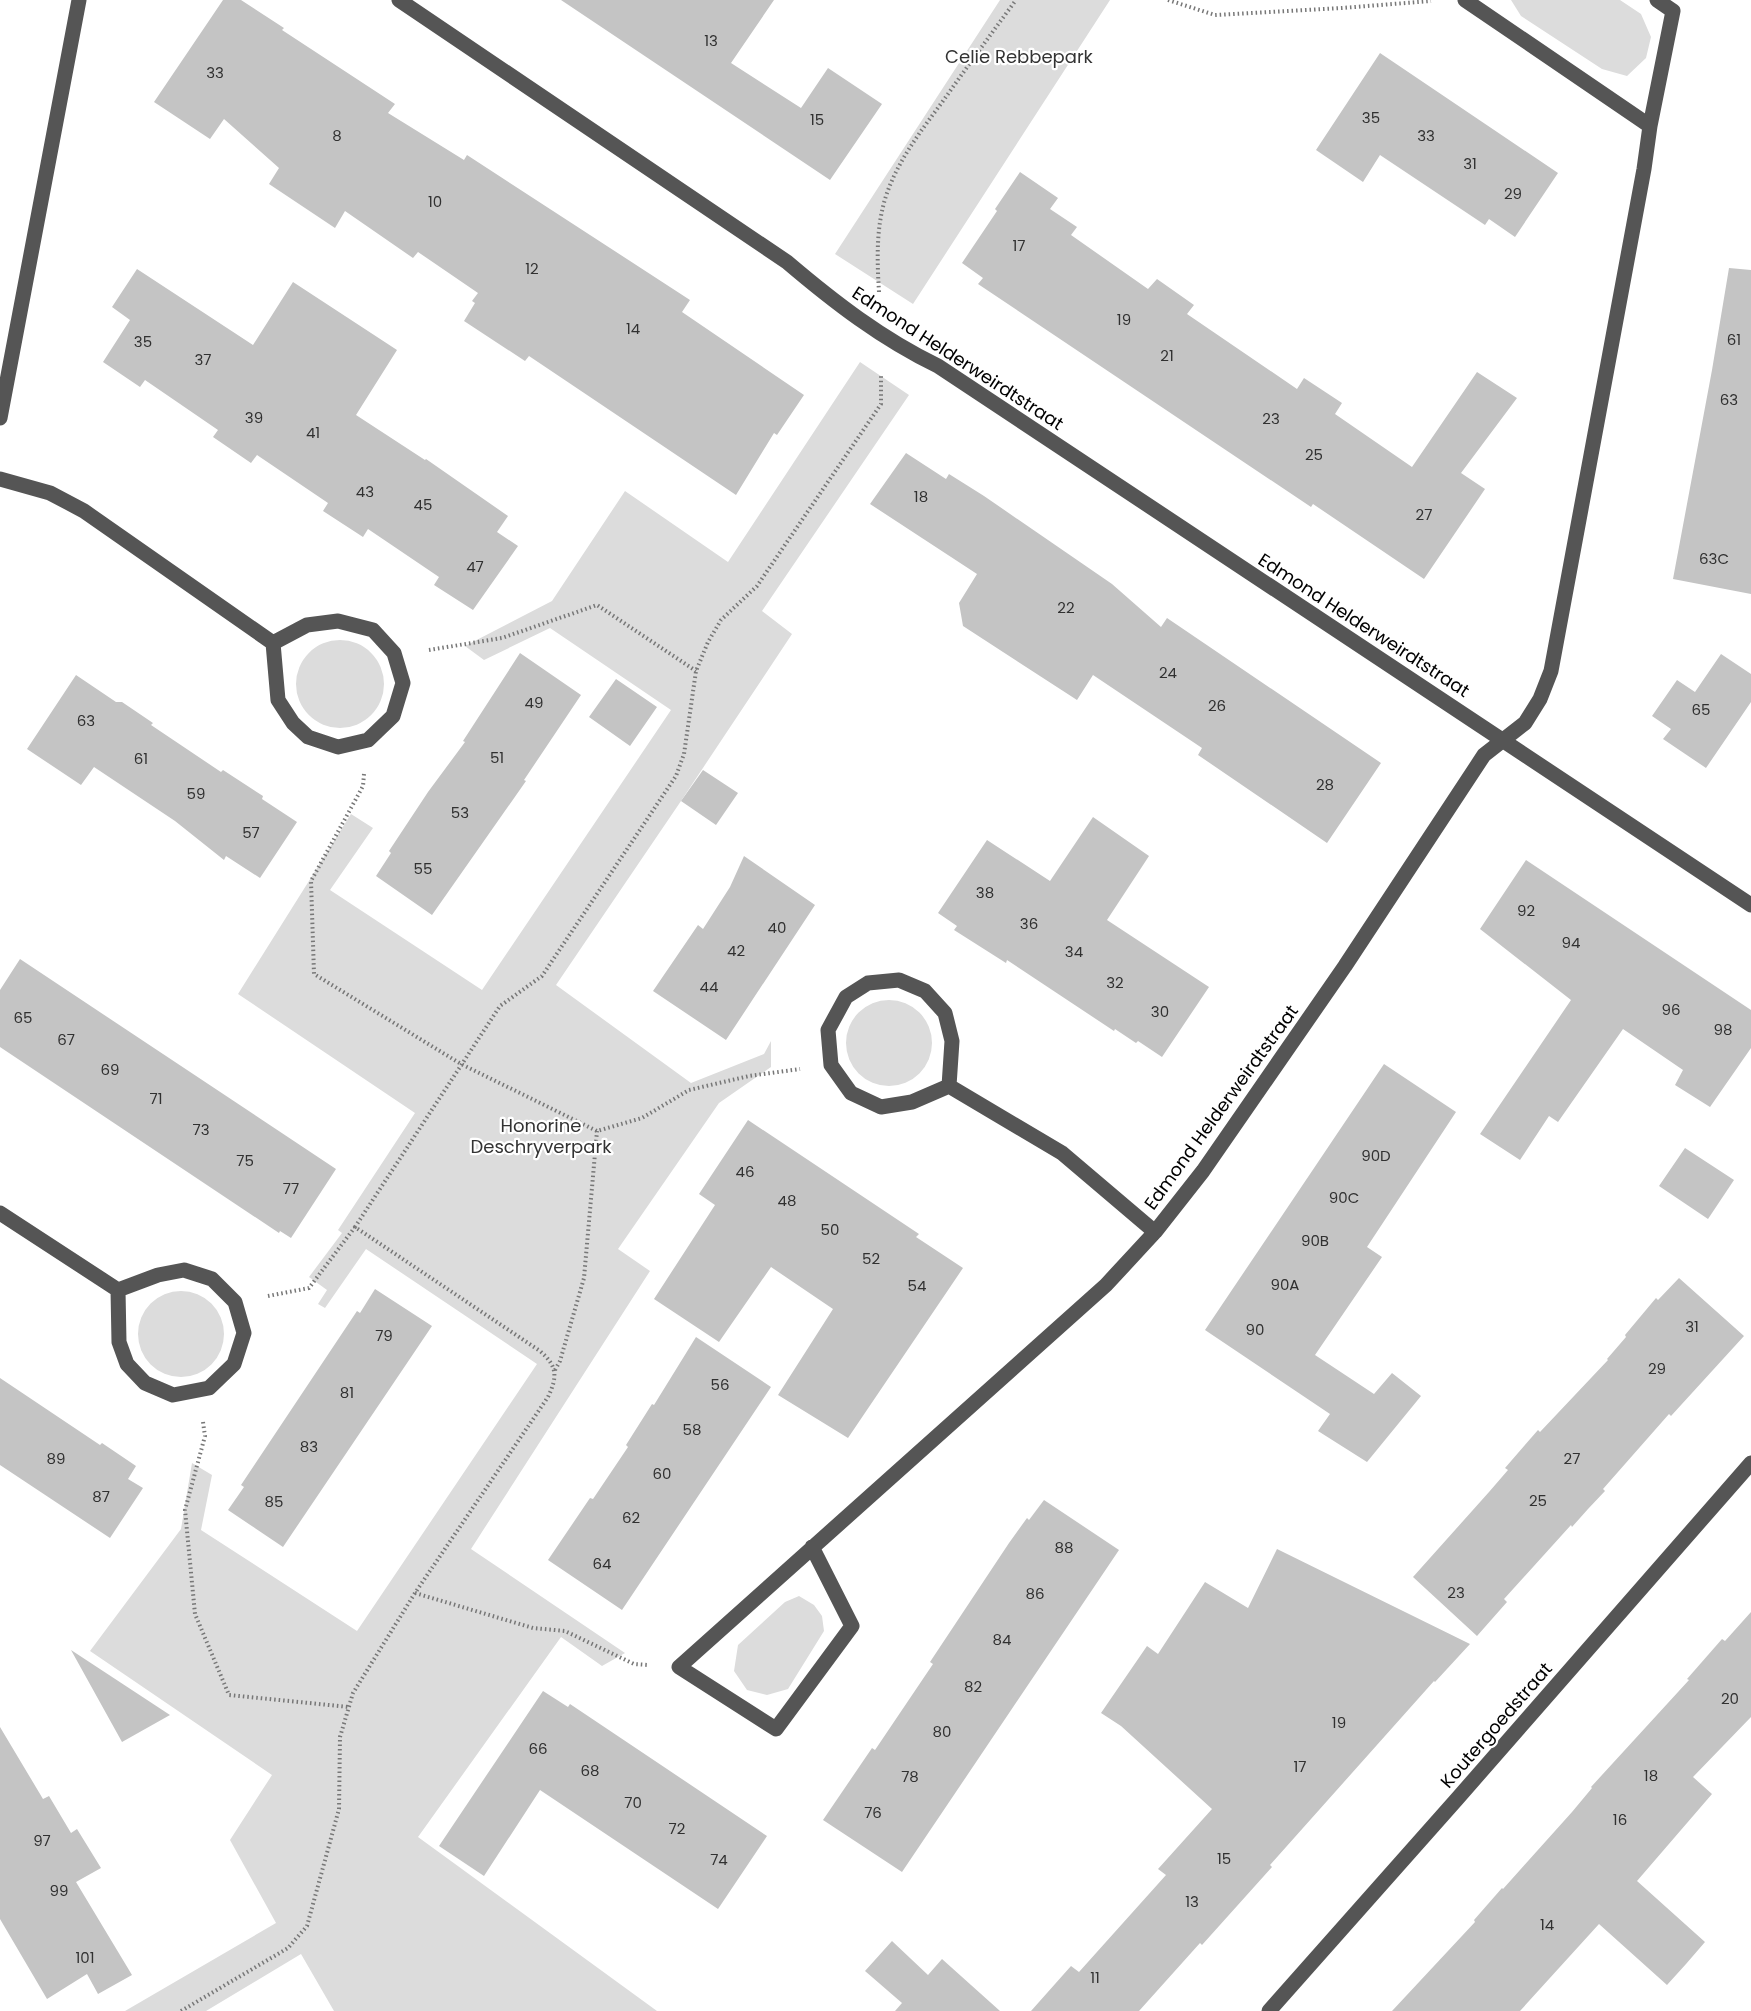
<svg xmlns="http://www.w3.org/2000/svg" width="1751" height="2011" viewBox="0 0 1751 2011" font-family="Poppins,sans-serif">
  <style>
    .green { fill: #dcdcdc }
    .building { fill: #c4c4c4 }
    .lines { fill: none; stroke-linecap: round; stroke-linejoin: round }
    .path { stroke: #777; stroke-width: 4; stroke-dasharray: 1.5 3; stroke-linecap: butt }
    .minor { stroke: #555; stroke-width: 15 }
    .labels { text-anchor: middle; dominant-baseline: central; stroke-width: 4.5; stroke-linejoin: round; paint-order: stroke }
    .number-label { font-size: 15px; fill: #313131 }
    .park-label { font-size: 18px; fill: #333; stroke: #fff }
    .street-label { font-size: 18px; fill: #000; stroke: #fff }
  </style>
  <rect width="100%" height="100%" fill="#fff"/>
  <!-- green -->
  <path class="green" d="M1000 0H1110L913 304 835 254Z
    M1511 0H1620L1641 14 1651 37 1646 58 1627 76 1602 69 1521 16Z
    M860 362 909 395 762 611 792 634 681 801 556 985 691 1083 764 1054 771 1041V1067L719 1103 618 1249 650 1271 471 1549 625 1653 602 1666 561 1637 418 1837 657 2011H334L301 1954 206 2011H125L276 1923 230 1840 272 1775 90 1651 181 1529 192 1463 212 1475 201 1530 357 1631 537 1364 366 1249 325 1308 318 1304 327 1290 309 1277 342 1233 338 1230 415 1113 238 994 351 814 373 828 330 890 482 990 671 710 550 628 484 660 465 646 552 601 625 491 728 562Z
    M296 684a44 44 0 1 1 88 0a44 44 0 1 1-88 0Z
    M846 1043a43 43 0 1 1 86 0a43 43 0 1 1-86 0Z
    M138 1334a43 43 0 1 1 86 0a43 43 0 1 1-86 0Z
    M799 1596 814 1605 822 1616 824 1631 788 1689 767 1695 747 1690 734 1671 738 1645 785 1602Z"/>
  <!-- building -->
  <path class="building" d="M223 0H241L284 28 282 30 395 104 388 113 464 160 467 155 690 300 682 312 804 395 777 435 774 433 736 495 529 356 525 361 464 321 475 303 472 301 478 293 418 252 413 258 345 211 335 228 269 184 279 168 224 119 210 139 154 102Z
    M561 0H774L731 63 801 108 828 68 882 104 830 180Z
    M1380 53 1558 173 1515 237 1489 219 1485 225 1380 155 1363 182 1316 150Z
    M1020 172 1058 198 1050 209 1077 227 1071 235 1148 289 1157 279 1194 305 1187 314 1297 389 1304 378 1342 403 1335 414 1412 467 1477 372 1517 398 1461 473 1485 489 1424 579 1313 504 1311 507 978 284 983 278 962 263 997 211 995 209Z
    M1729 268 1751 270V594L1673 579 1712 370Z
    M137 269 253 345 293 282 397 350 356 415 425 460 426 459 508 516 497 532 518 546 473 610 434 585 439 577 368 529 363 537 323 511 328 503 257 455 251 463 213 437 218 430 145 380 140 387 103 362 130 320 112 307Z
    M906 453 946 479 949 474 984 496 1112 584 1161 627 1167 618 1381 763 1327 843 1198 755 1202 748 1093 675 1077 700 963 626 959 603 977 574 870 504Z
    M520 653 581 695 524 780 526 781 432 915 376 876 391 853 389 851 428 792 465 742 463 741Z
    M1721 654 1751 674V702L1706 768 1663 739 1671 729 1652 716 1677 680 1695 692Z
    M76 675 116 702H122L153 723 151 725 221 772 223 770 263 796 262 799 297 822 260 878 226 856 224 860 175 821 94 767 81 785 27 749Z
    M616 679 657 707 630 746 589 717Z
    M703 770 738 793 716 825 681 801Z
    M1093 817 1149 856 1107 920 1209 987 1162 1057 1138 1041 1136 1043 1115 1029 1114 1031 1007 960 1006 963 954 930 957 926 938 913 987 840 1050 881Z
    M744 856 815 905 726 1040 653 991 698 925 703 929 730 887Z
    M1526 860 1751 1010V1048L1710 1107 1675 1085 1683 1070 1623 1029 1558 1122 1549 1116 1520 1160 1480 1134 1571 1000 1480 929Z
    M20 959 336 1169 291 1238 280 1231 279 1233 0 1047V990Z
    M1384 1064 1456 1112 1367 1247 1382 1257 1315 1355 1374 1394 1392 1373 1421 1396 1367 1462 1318 1431 1330 1414 1205 1330Z
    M748 1120 919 1234 916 1237 963 1268 848 1438 778 1395 833 1309 771 1267 719 1342 654 1299 715 1205 699 1194Z
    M1685 1148 1734 1180 1708 1219 1659 1186Z
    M1679 1278 1744 1336 1671 1416 1669 1414 1603 1489 1605 1491 1588 1509 1572 1527 1571 1525 1504 1599 1507 1602 1477 1636 1413 1577 1489 1492 1508 1470 1505 1468 1538 1430 1540 1432 1608 1360 1607 1359 1626 1337 1625 1335 1656 1298 1658 1300Z
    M375 1289 432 1326 283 1547 228 1510 244 1487 241 1485 357 1311 360 1313Z
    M696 1337 771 1387 622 1610 548 1560 590 1498 593 1499 628 1447 626 1445 652 1404 654 1405Z
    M0 1378 100 1445 102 1443 136 1466 128 1479 143 1488 110 1538 0 1465Z
    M1044 1500 1119 1550 902 1872 823 1820 872 1748 875 1750 933 1664 930 1662 1009 1543 1027 1518 1029 1520Z
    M1277 1549 1470 1644 1435 1682 1434 1681 1270 1865 1272 1867 1202 1945 1200 1943 1139 2011H1031L1071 1966 1079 1972 1166 1875 1158 1869 1212 1809 1121 1726 1101 1713 1147 1646 1158 1654 1205 1582 1248 1608Z
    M1751 1612V1717L1693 1777 1712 1794 1637 1881 1705 1942 1686 1964 1667 1985 1599 1924 1520 2011H1392L1475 1922 1474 1920 1502 1888 1503 1889 1572 1812 1592 1788 1591 1787 1689 1680 1687 1679 1722 1639 1725 1641Z
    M71 1650 170 1715 122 1742Z
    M543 1691 568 1707 570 1704 767 1836 718 1909 540 1790 484 1876 439 1846Z
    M0 1727 43 1799 49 1796 71 1833 77 1829 101 1868 76 1882 132 1975 98 1994 87 1974 47 1999 0 1919Z
    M892 1941 928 1975 942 1959 1000 2011H895L902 2003 865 1971Z"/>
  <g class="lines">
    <!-- path -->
    <path class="path" d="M1168 0 1215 15 1342 8 1431 1
      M879 292C877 259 876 227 886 196 898 160 921 131 943 101 967 67 991 34 1016 0
      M429 650 502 638 597 605 696 671
      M364 774 363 786 311 881 314 974 461 1064 597 1131 642 1118 689 1090 749 1076 800 1069
      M268 1296 309 1288 355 1227
      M555 1370 560 1361 584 1278 597 1131
      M203 1422 205 1436 185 1510 195 1614 229 1695 349 1707
      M415 1593 533 1628 565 1631 634 1664 648 1665
      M181 2011 288 1948 307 1926 339 1809 340 1737 353 1693 415 1593 548 1397C558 1376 557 1366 540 1351L355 1227 500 1006 542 976 676 776 684 754 696 671 708 642 721 620 757 586 881 404V374"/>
    <!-- minor -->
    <path class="minor" d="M399 0 787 262C834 302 882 339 938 366L1751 905
      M1465 0 1650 126
      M0 418 79 0
      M0 479 50 493 84 511 273 643
      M338 621 373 630 394 653 403 683 393 716 368 740 338 747 308 737 293 723 278 700 273 643 307 625Z
      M949 1086 912 1102 881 1107 851 1093 831 1065 828 1030 846 997 868 983 899 980 925 991 945 1013 952 1041 949 1086 1062 1153 1155 1232
      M0 1213 118 1290
      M184 1270 212 1279 235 1302 244 1333 234 1364 209 1388 173 1395 145 1383 127 1364 119 1342 118 1290 158 1275Z
      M812 1547 852 1626 776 1729 679 1667 1106 1285 1155 1232 1203 1171 1345 966 1484 755 1525 723 1540 699 1551 671 1644 169 1650 126 1673 11 1657 0
      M1269 2011 1457 1799 1751 1463"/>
  </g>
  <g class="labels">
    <!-- number labels -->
    <g class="number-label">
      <text x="711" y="40">13</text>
      <text x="215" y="72">33</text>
      <text x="1371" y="117">35</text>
      <text x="817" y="119">15</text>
      <text x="337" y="135">8</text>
      <text x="1426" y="135">33</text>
      <text x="1470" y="163">31</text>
      <text x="1513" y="193">29</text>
      <text x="435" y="201">10</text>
      <text x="1019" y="245">17</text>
      <text x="532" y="268">12</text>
      <text x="1124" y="319">19</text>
      <text x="633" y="328">14</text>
      <text x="1734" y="339">61</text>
      <text x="143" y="341">35</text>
      <text x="1167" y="355">21</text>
      <text x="203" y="359">37</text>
      <text x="1729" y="399">63</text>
      <text x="254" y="417">39</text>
      <text x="1271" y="418">23</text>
      <text x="313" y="432">41</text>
      <text x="1314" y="454">25</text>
      <text x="365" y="491">43</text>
      <text x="921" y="496">18</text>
      <text x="423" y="504">45</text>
      <text x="1424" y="514">27</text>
      <text x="1714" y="558">63C</text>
      <text x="475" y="566">47</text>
      <text x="1066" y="607">22</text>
      <text x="1168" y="672">24</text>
      <text x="534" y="702">49</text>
      <text x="1217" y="705">26</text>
      <text x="1701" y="709">65</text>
      <text x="86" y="720">63</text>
      <text x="497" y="757">51</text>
      <text x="141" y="758">61</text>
      <text x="1325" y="784">28</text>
      <text x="196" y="793">59</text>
      <text x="460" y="812">53</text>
      <text x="251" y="832">57</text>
      <text x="423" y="868">55</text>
      <text x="985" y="892">38</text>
      <text x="1526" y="910">92</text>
      <text x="1029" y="923">36</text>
      <text x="777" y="927">40</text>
      <text x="1571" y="942">94</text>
      <text x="736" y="950">42</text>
      <text x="1074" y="951">34</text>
      <text x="1115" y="982">32</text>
      <text x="709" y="986">44</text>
      <text x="1671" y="1009">96</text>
      <text x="1160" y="1011">30</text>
      <text x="23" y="1017">65</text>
      <text x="1723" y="1029">98</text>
      <text x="66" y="1039">67</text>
      <text x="110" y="1069">69</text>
      <text x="156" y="1098">71</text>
      <text x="201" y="1129">73</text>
      <text x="1376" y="1155">90D</text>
      <text x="245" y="1160">75</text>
      <text x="745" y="1171">46</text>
      <text x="291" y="1188">77</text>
      <text x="1344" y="1197">90C</text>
      <text x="787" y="1200">48</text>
      <text x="830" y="1229">50</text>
      <text x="1315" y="1240">90B</text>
      <text x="871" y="1258">52</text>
      <text x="1285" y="1284">90A</text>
      <text x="917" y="1285">54</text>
      <text x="1692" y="1326">31</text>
      <text x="1255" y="1329">90</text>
      <text x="384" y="1335">79</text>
      <text x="1657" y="1368">29</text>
      <text x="720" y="1384">56</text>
      <text x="347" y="1392">81</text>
      <text x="692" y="1429">58</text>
      <text x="309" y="1446">83</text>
      <text x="56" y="1458">89</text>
      <text x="1572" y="1458">27</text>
      <text x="662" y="1473">60</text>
      <text x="101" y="1496">87</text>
      <text x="1538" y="1500">25</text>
      <text x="274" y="1501">85</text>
      <text x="631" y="1517">62</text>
      <text x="1064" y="1547">88</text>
      <text x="602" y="1563">64</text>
      <text x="1456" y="1592">23</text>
      <text x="1035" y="1593">86</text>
      <text x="1002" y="1639">84</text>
      <text x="973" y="1686">82</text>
      <text x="1730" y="1698">20</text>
      <text x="1339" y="1722">19</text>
      <text x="942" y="1731">80</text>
      <text x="538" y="1748">66</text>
      <text x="1300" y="1766">17</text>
      <text x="590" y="1770">68</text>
      <text x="1651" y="1775">18</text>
      <text x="910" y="1776">78</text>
      <text x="633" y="1802">70</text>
      <text x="873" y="1812">76</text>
      <text x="1620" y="1819">16</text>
      <text x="677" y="1828">72</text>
      <text x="42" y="1840">97</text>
      <text x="1224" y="1858">15</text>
      <text x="719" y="1859">74</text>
      <text x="59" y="1890">99</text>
      <text x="1192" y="1901">13</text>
      <text x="1547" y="1924">14</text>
      <text x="85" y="1957">101</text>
      <text x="1095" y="1977">11</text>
    </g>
    <!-- park labels -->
    <g class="park-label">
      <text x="1019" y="56">Celie Rebbepark</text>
      <text x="541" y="1125">Honorine<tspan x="541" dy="21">Deschryverpark</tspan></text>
    </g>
    <!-- street labels -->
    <g class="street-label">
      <text transform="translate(958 358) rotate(33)">Edmond Helderweirdtstraat</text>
      <text transform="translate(1364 625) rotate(33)">Edmond Helderweirdtstraat</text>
      <text transform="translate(1221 1107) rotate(-54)">Edmond Helderweirdtstraat</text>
      <text transform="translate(1496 1725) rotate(-49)">Koutergoedstraat</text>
    </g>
  </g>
</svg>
